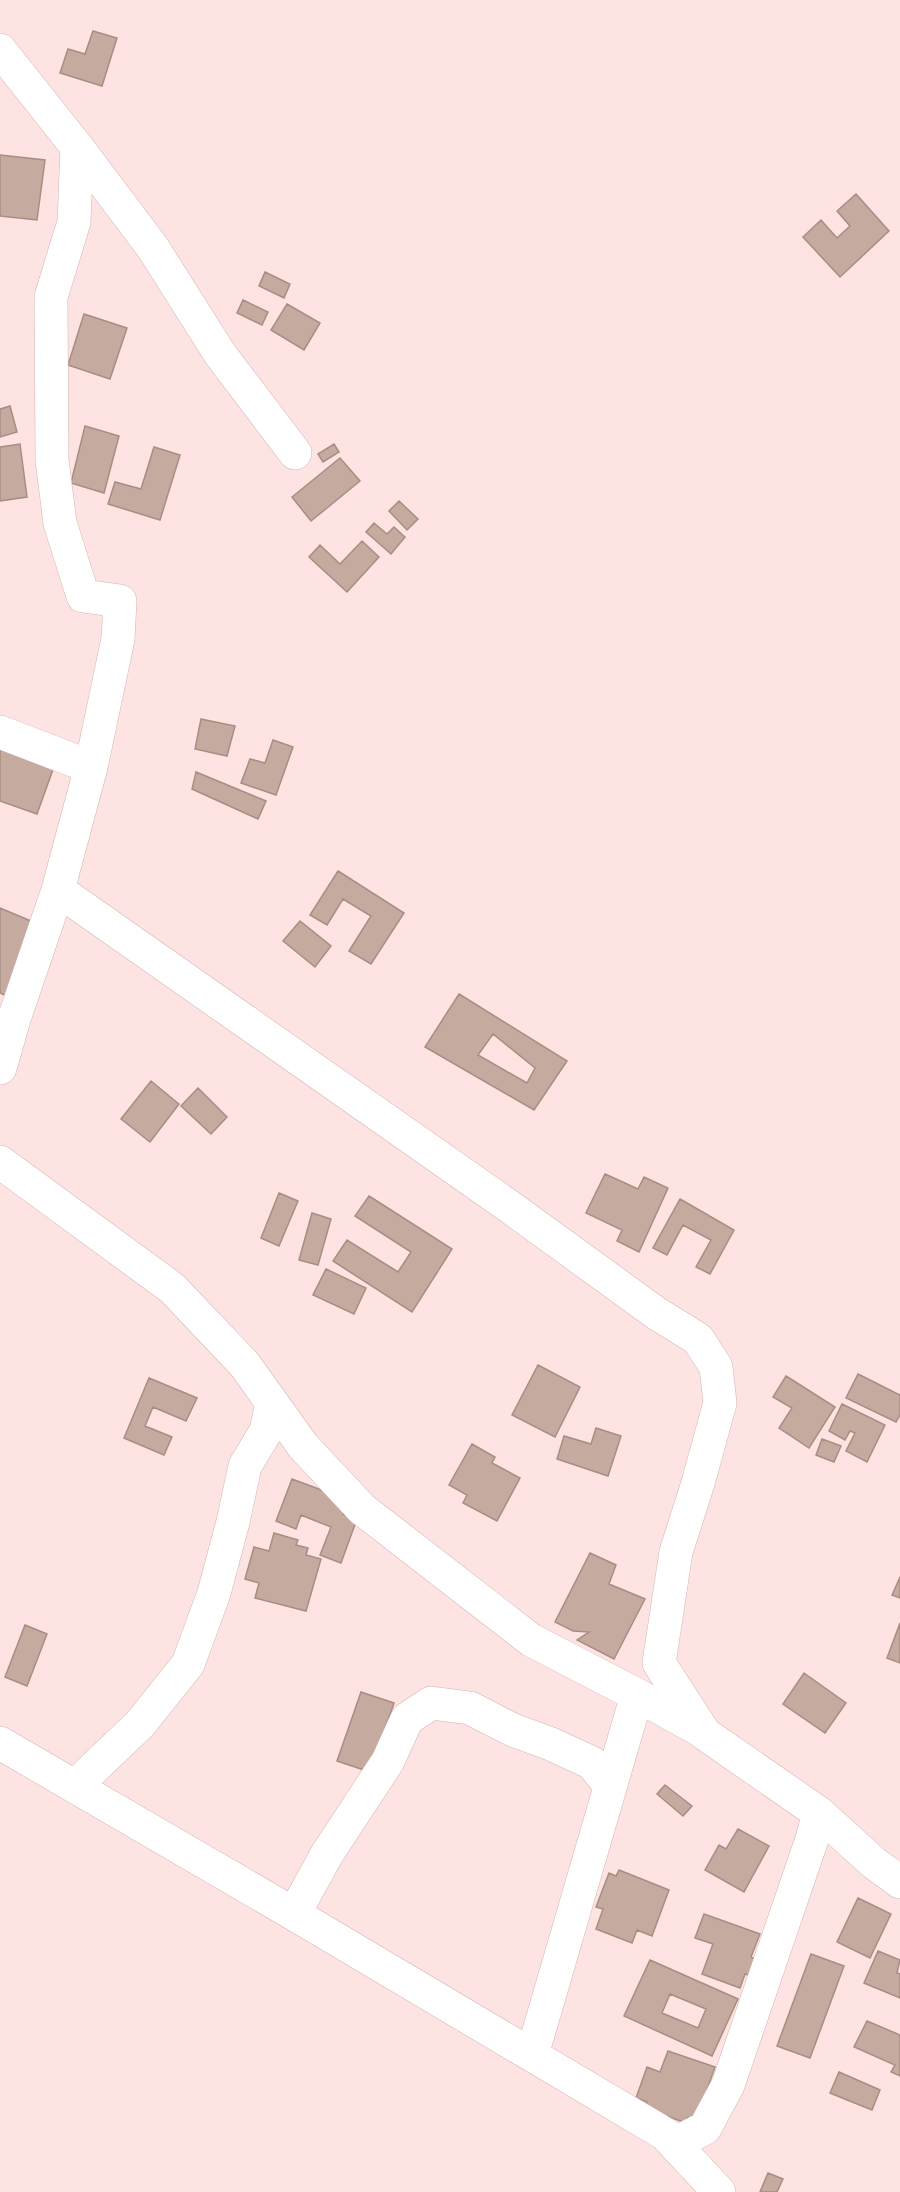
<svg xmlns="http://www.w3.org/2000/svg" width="900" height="2192" viewBox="0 0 900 2192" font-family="Overpass,sans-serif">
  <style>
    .building { fill: #c5aa9f; stroke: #a78d82; stroke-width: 1.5; fill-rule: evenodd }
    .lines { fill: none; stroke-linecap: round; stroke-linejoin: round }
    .street-casing { stroke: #d4b5b3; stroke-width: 34 }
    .street { stroke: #fff; stroke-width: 33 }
  </style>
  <rect width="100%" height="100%" fill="#fde3e1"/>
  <!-- building -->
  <path class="building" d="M93 31 117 38 102 86 60 73 68 49 85 54Z
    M0 155 45 160 37 220 0 216Z
    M856 194 889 231 840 277 803 237 821 220 837 238 850 226 837 211Z
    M265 272 290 284 284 298 259 286Z
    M243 300 268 312 262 325 237 313Z
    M287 304 320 323 304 350 271 330Z
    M84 314 127 328 110 379 68 365Z
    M10 406 17 432 0 437V409Z
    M85 426 119 436 104 493 71 483Z
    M20 444 27 497 0 501V447Z
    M334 444 339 452 323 462 318 454Z
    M154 447 180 455 160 520 108 504 115 482 141 489Z
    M340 458 360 481 311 521 292 497Z
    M399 501 418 519 407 530 389 511Z
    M374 523 387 534 394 527 405 537 391 554 366 532Z
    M362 541 379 557 347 592 309 557 320 545 340 564Z
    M201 719 235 726 227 756 195 749Z
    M273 740 293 747 276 795 241 783 250 759 265 763Z
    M0 745 55 764 37 814 0 801Z
    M196 772 266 801 258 819 192 789Z
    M338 871 404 913 371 964 349 951 371 916 343 899 327 925 310 915Z
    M0 908 38 924 7 996 0 993Z
    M300 921 331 946 315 967 283 941Z
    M459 994 567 1061 534 1110 425 1047ZM493 1034 535 1068 527 1083 478 1055Z
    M151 1081 179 1104 150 1142 121 1119Z
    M198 1088 227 1117 211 1134 181 1106Z
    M605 1174 638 1189 644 1177 668 1188 639 1252 617 1241 622 1230 586 1213Z
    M279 1193 298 1201 279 1246 261 1238Z
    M369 1196 452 1249 412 1312 333 1261 347 1240 398 1272 411 1252 355 1216Z
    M680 1199 734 1230 710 1274 696 1267 711 1240 683 1225 667 1255 653 1248Z
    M312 1213 331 1219 318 1265 299 1260Z
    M326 1269 366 1288 354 1314 313 1295Z
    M538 1365 580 1387 555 1437 512 1415Z
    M858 1374 900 1395V1415L896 1422 846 1398Z
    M786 1376 835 1407 809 1448 779 1428 792 1408 773 1397Z
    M149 1378 197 1398 186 1421 153 1407 145 1426 172 1437 164 1455 124 1438Z
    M842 1404 885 1425 867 1462 846 1451 855 1433 850 1431 845 1440 829 1431Z
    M596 1428 621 1436 608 1476 557 1459 564 1436 591 1444Z
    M822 1439 841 1446 834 1462 816 1455Z
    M472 1444 495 1457 492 1463 520 1478 497 1521 463 1503 467 1495 449 1485Z
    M292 1479 348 1500 343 1514 357 1519 341 1563 320 1555 331 1527 301 1515 296 1529 276 1521Z
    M274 1533 298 1540 296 1545 308 1548 306 1555 321 1559 306 1611 255 1598 259 1583 245 1579 254 1547 269 1551Z
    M590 1553 616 1565 609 1584 645 1599 614 1659 577 1640 589 1632 573 1631 555 1622Z
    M900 1577V1598L892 1595Z
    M900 1623V1663L887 1658Z
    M25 1625 47 1634 27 1686 5 1677Z
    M804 1673 846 1703 825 1733 783 1704Z
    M361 1692 394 1703 370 1772 337 1761Z
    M665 1785 692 1806 683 1816 657 1794Z
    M738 1829 769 1846 744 1892 705 1870 719 1845 726 1849Z
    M619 1870 669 1890 652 1936 637 1930 632 1943 596 1929 603 1909 596 1907 609 1873 616 1876Z
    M858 1898 891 1914 870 1958 837 1942Z
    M704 1914 760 1934 751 1957 755 1959 749 1975 745 1974 740 1988 702 1974 713 1944 695 1938Z
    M878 1951 900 1960 897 1973 900 1974V1998L864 1983Z
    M811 1954 844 1966 810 2058 777 2046Z
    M650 1960 738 1999 712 2056 624 2016ZM670 1994 706 2009 698 2028 662 2013Z
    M867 2021 900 2035V2076L891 2072 895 2065 854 2047Z
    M668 2051 715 2067 696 2121 687 2118 686 2123 644 2108 647 2102 636 2098 647 2067 660 2072Z
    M839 2072 880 2090 872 2110 830 2093Z
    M768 2173 783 2179 777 2192H760Z"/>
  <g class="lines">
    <defs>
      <path id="street" d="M0 50 77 147 74 222 51 297 52 460 60 523 83 596 120 601 118 639 91 767 58 890 15 1016 0 1068
        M77 147 153 248 220 354 295 453
        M0 732 91 767
        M58 890 510 1207 656 1313 698 1339 716 1367 720 1403 698 1483 676 1552 659 1663 705 1734 819 1813 874 1863 900 1882
        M0 1162 172 1288 245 1365 303 1446 362 1509 531 1640 637 1695 700 1730
        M0 1743 294 1914 665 2134 719 2192
        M75 1786 140 1724 188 1664 214 1593 233 1522 245 1466 266 1431 272 1403
        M294 1914 327 1854 388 1761 407 1719 431 1703 470 1708 513 1730 551 1744 592 1763 610 1786
        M532 2055 637 1695
        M674 2144 705 2128 728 2085 812 1839 819 1813"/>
    </defs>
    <!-- street casing -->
    <use href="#street" class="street-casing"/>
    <!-- street -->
    <use href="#street" class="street"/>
  </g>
</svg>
